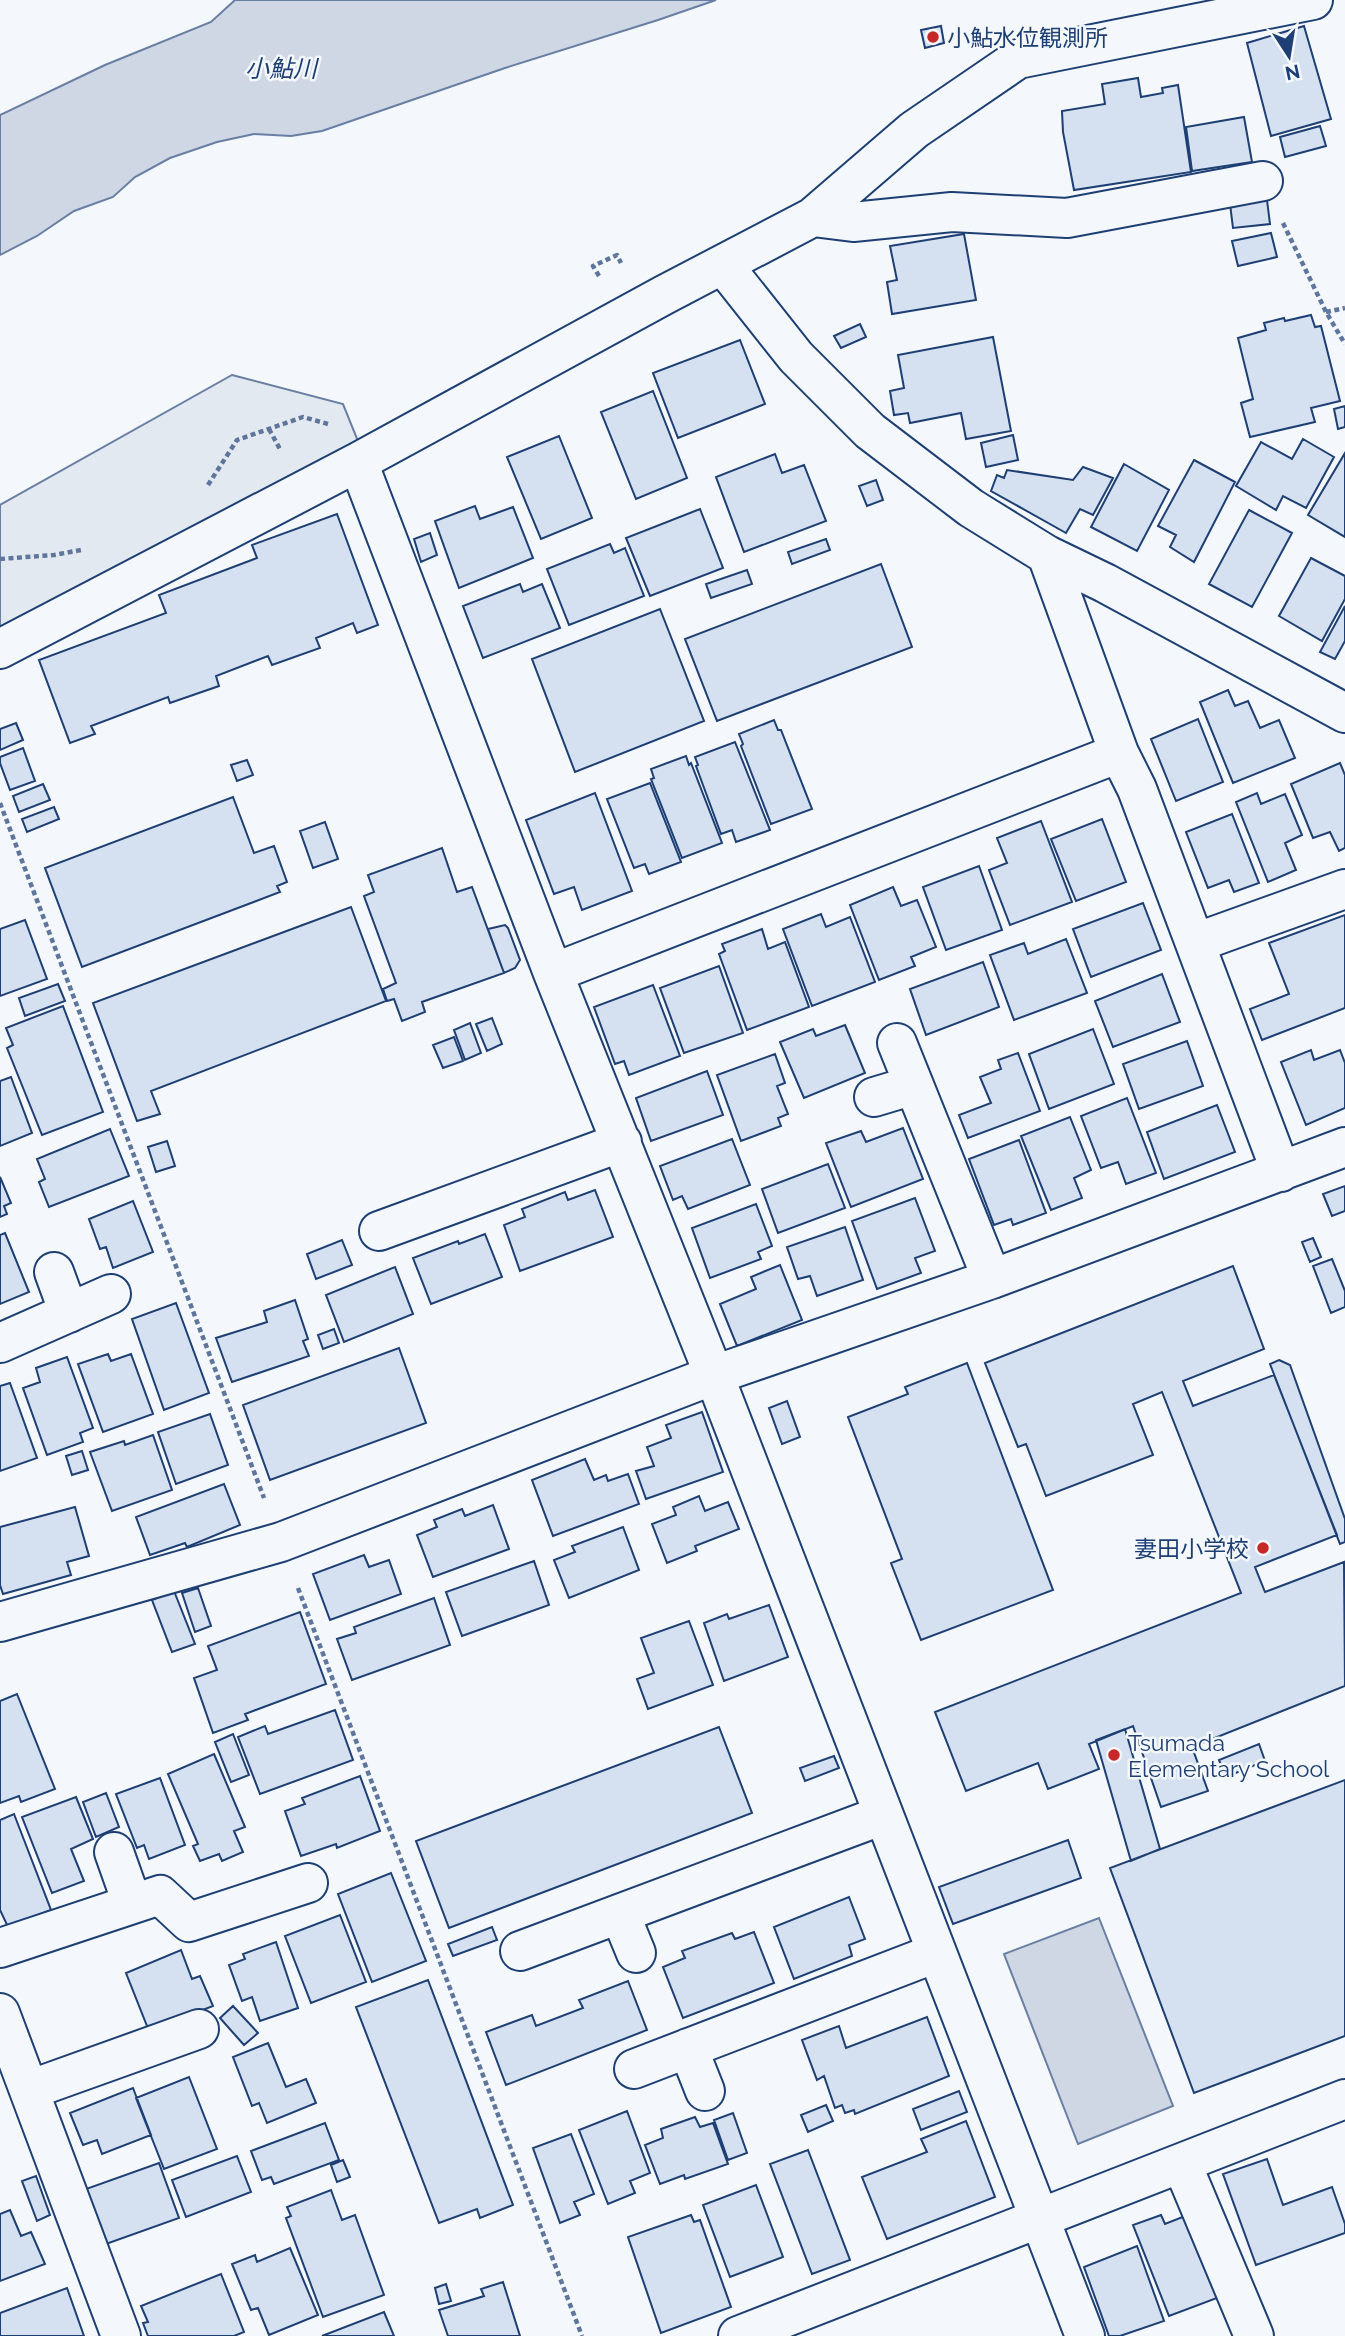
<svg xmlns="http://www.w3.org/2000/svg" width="1345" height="2336" viewBox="0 0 1345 2336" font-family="Raleway,'Noto Sans JP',sans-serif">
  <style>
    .green { fill: #e3e9f0; stroke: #687fa3; stroke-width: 2 }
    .water { fill: #cfd7e4; stroke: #687fa3; stroke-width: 2 }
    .building { fill: #d5e0f0; stroke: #1d3f73; stroke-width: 2 }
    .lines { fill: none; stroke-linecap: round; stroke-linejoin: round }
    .minor-casing { stroke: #1d3f73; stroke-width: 42 }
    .path { stroke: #5e769c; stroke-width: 4.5; stroke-dasharray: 5 3.5; stroke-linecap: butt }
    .minor { stroke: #f4f7fb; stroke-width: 38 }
    .poi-dot { fill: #c62828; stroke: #f4f7fb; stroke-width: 2.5 }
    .labels { text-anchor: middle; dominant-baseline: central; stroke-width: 5; stroke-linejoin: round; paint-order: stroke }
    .poi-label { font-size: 23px; fill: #1d3f73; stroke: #f4f7fb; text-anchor: start }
    .water-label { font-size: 24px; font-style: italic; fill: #1d3f73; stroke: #f4f7fb }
  </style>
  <rect width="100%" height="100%" fill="#f4f7fb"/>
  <!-- green -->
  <path class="green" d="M232 375 343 404 360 446 0 636V505Z"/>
  <!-- water -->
  <path class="water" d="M235 0H716L658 20 505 68 322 131 291 136 254 134 217 142 170 158 135 177 113 197 74 211 37 236 0 255V115L105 65 211 22Z
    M1099 1918 1173 2106 1078 2144 1004 1954Z"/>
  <!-- building -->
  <path class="building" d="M941 26 944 43 925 48 921 30Z
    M1304 26 1331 119 1271 136 1247 43Z
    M1138 78 1141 97 1163 93 1162 88 1178 85 1191 172 1074 190 1063 132 1062 111 1105 104 1102 84Z
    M1244 117 1252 162 1192 171 1186 127Z
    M1320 126 1326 146 1285 157 1280 137Z
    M1267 200 1270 224 1233 228 1230 204Z
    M1271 233 1277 257 1238 266 1232 241Z
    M964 234 976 300 892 314 887 282 897 280 890 246Z
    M1311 315 1315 327 1321 326 1340 401 1311 408 1315 422 1250 437 1241 403 1253 399 1238 338 1266 330 1264 323 1284 318 1285 321Z
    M860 324 866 337 841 348 834 336Z
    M993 337 1011 431 966 439 961 413 910 423 908 413 894 415 890 391 904 388 898 355Z
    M740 340 765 404 678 438 653 373Z
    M653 391 687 478 636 499 601 412Z
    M1345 406V427L1338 429 1334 409Z
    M1013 435 1018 460 986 467 981 443Z
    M559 436 592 518 541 539 507 457Z
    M1303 439 1334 457 1306 508 1283 496 1276 510 1236 486 1261 442 1292 459Z
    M1345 453V537L1308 515Z
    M775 454 782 473 804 465 826 521 744 552 716 477Z
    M1194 460 1235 482 1194 562 1170 547 1176 535 1158 526Z
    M1124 464 1169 490 1137 551 1091 527Z
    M1083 467 1113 478 1093 515 1080 509 1066 533 991 491 997 475 1004 478 1007 470 1073 480Z
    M876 480 883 500 867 506 859 486Z
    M475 506 480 519 513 507 533 558 459 588 435 521Z
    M700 509 723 568 650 596 626 538Z
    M1249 510 1292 533 1252 607 1209 584Z
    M337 514 378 625 357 633 353 623 316 638 320 648 272 665 268 656 216 676 219 686 170 703 168 697 91 726 95 734 70 743 39 660 166 613 159 595 257 558 252 545Z
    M430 533 437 555 421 562 414 539Z
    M826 539 830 550 792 564 788 552Z
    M610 544 614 553 625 548 644 596 569 625 547 569Z
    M1311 558 1345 576V599L1322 641 1279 616Z
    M881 564 912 647 717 721 685 639Z
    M747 570 752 584 711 598 706 584Z
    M520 584 523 592 542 584 560 628 483 658 463 606Z
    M1345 606V641L1335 659 1320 652Z
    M660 609 704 721 575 772 532 659Z
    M1228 690 1235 706 1248 701 1260 728 1279 720 1295 758 1233 783 1200 702Z
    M1198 719 1223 782 1176 801 1151 739Z
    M774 720 778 730H781L812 809 771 824 741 746 743 744 739 734Z
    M16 723 23 740 0 750V729Z
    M735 742 770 830 736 842 732 830 721 834 696 766 698 765 695 757Z
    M23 748 35 781 10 790 0 763V757Z
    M686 756 689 765 691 763 722 843 682 858 651 779 654 778 651 769Z
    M247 760 253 775 237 781 231 765Z
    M1340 763 1345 775V848L1339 851 1330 832 1313 838 1291 784Z
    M650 783 681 862 649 874 645 864 634 868 607 799Z
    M43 784 50 800 19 812 13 796Z
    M595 793 632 891 582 910 574 887 554 894 526 820Z
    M1257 793 1261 804 1285 794 1302 835 1285 843 1296 870 1268 882 1236 802Z
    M233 797 254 853 274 846 287 882 277 886 280 892 82 967 45 868Z
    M54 807 59 819 27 832 22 819Z
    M1232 814 1259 883 1234 892 1229 880 1208 888 1186 832Z
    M1102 819 1126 882 1076 901 1051 839Z
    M1041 821 1072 902 1010 925 989 870 1007 863 997 838Z
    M325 822 338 859 313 868 300 831Z
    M442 848 457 892 472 887 504 973 422 1002 425 1012 402 1021 394 999 387 1001 383 989 396 983 364 896 374 892 368 875Z
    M979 866 1002 930 946 950 923 887Z
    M893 887 901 906 917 900 936 947 911 957 915 966 879 980 850 905Z
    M1143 903 1161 950 1091 977 1073 929Z
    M351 907 386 1001 151 1091 160 1114 137 1121 93 1003Z
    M821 914 826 927 850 917 875 982 812 1006 783 929Z
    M1345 915V1008L1262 1040 1250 1009 1289 994 1269 943Z
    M25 920 47 979 0 996V929Z
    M505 925 508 928 520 960 515 968 504 973 488 929Z
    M762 929 768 949 785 942 809 1007 747 1030 719 954 725 951 722 944Z
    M1066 939 1087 993 1014 1020 990 955 1024 943 1028 954Z
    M983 962 999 1007 926 1035 910 989Z
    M719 966 743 1033 684 1053 660 988Z
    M1162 974 1180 1022 1113 1047 1095 1001Z
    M58 984 65 1001 25 1016 19 998Z
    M653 985 680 1056 629 1075 624 1061 615 1064 594 1007Z
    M63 1006 103 1112 42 1135 7 1048 13 1045 6 1028Z
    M492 1018 502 1044 487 1051 476 1024Z
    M470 1023 481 1053 465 1060 454 1030Z
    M845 1025 865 1073 804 1098 780 1042 813 1029 816 1036Z
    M1093 1029 1114 1084 1049 1109 1029 1054Z
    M454 1037 463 1061 443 1068 433 1045Z
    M1187 1041 1203 1086 1139 1109 1123 1064Z
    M1311 1050 1314 1060 1340 1050 1345 1063V1108L1306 1125 1281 1062Z
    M1018 1053 1040 1111 968 1138 959 1115 991 1103 980 1077 1001 1069 998 1060Z
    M775 1054 785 1083 777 1086 788 1114 778 1118 781 1126 741 1141 717 1075Z
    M707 1071 723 1115 651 1141 636 1098Z
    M11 1077 32 1133 0 1146V1081Z
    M1127 1098 1156 1173 1126 1184 1118 1162 1101 1168 1081 1116Z
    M1217 1105 1235 1152 1164 1179 1147 1132Z
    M1070 1117 1091 1170 1074 1178 1082 1198 1051 1210 1021 1136Z
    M903 1128 923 1179 851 1207 826 1143 861 1131 866 1142Z
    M110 1129 129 1176 49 1207 39 1182 45 1179 37 1159Z
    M732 1139 750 1185 688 1209 682 1196 673 1200 660 1166Z
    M1019 1140 1046 1213 1013 1225 1011 1219 994 1225 969 1159Z
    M167 1141 175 1166 156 1172 148 1147Z
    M828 1164 845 1208 778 1233 762 1189Z
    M0 1177 11 1203 4 1206 7 1214 0 1217Z
    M1345 1186V1211L1332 1216 1323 1194Z
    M595 1190 613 1237 520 1271 504 1225 525 1217 522 1209 565 1192 568 1200Z
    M915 1198 935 1251 915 1258 921 1273 877 1289 852 1221Z
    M133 1201 153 1252 113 1268 106 1247 100 1249 89 1219Z
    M756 1204 772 1246 758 1252 761 1259 710 1278 692 1228Z
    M845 1227 863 1280 817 1296 810 1276 798 1279 787 1247Z
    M5 1233 29 1292 0 1304V1235Z
    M485 1234 502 1277 431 1304 413 1258 458 1241 459 1244Z
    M1313 1238 1321 1257 1310 1262 1302 1242Z
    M342 1240 352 1265 316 1279 307 1254Z
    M1332 1259 1345 1291V1307L1331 1313 1313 1266Z
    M780 1265 802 1320 737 1346 720 1304 756 1289 751 1277Z
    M1233 1266 1264 1349 1183 1381 1193 1406 1274 1375 1337 1535 1255 1567 1265 1592 1344 1562 1345 1686 1192 1747 1208 1791 1161 1807 1133 1726 1089 1744 1099 1769 1048 1789 1038 1763 966 1791 935 1712 1241 1593 1162 1392 1133 1404 1153 1455 1046 1496 1026 1444 1018 1447 985 1363Z
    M395 1267 413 1314 344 1342 326 1295Z
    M295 1300 308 1339 303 1341 309 1356 232 1382 216 1338 267 1322 264 1311Z
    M176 1303 209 1393 164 1410 132 1319Z
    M334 1329 339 1343 323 1349 318 1335Z
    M399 1348 426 1423 270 1480 243 1405Z
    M108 1354 111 1361 131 1354 153 1414 103 1432 78 1364Z
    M67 1357 93 1428 80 1433 83 1442 47 1455 23 1388 40 1382 36 1368Z
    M1279 1360 1290 1365 1345 1519V1542L1340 1544 1270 1364Z
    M967 1363 1053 1590 921 1640 891 1563 902 1559 848 1417 908 1394 905 1387Z
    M10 1383 37 1458 0 1471V1386Z
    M787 1401 800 1437 782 1444 769 1408Z
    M702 1412 723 1472 646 1499 636 1471 654 1466 647 1447 671 1438 666 1425Z
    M210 1414 228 1465 176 1484 158 1432Z
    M153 1435 172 1490 112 1511 90 1452 124 1441 125 1445Z
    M82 1451 88 1470 72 1475 66 1456Z
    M585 1459 594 1480 606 1475 608 1481 628 1474 639 1504 553 1536 532 1480Z
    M224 1484 240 1525 187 1547 185 1543 150 1555 136 1517Z
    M699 1496 705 1511 728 1502 739 1529 695 1546 697 1551 667 1563 652 1524 676 1515 673 1507Z
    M493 1505 509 1549 433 1577 417 1535 437 1527 434 1520 462 1509 465 1516Z
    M75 1507 89 1556 67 1562 71 1575 3 1594 0 1585V1527Z
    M623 1527 639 1570 569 1598 554 1560 575 1552 572 1546Z
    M364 1555 369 1567 389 1560 401 1594 330 1620 313 1574Z
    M534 1561 549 1605 462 1636 446 1592Z
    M198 1588 211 1626 195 1632 182 1593Z
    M174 1591 195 1644 172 1652 152 1600Z
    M434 1598 450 1645 352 1680 337 1639 356 1633 354 1627Z
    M769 1605 788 1657 724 1681 704 1623 727 1614 729 1619Z
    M300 1612 326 1684 245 1714 248 1720 213 1733 194 1678 217 1670 208 1646Z
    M689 1621 713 1685 648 1709 637 1679 654 1673 641 1638Z
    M17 1694 55 1789 21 1802 19 1796 0 1803V1701Z
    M335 1710 353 1760 260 1794 238 1737 265 1726 268 1734Z
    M719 1727 752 1813 449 1928 416 1841Z
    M1125 1729 1160 1849 1131 1861 1096 1740Z
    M233 1734 249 1775 231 1782 215 1742Z
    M1259 1744 1265 1761 1226 1777 1219 1760Z
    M214 1754 245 1827 234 1831 243 1852 222 1861 219 1854 200 1861 193 1846 198 1844 168 1774Z
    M834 1756 839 1768 805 1781 800 1768Z
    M360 1776 380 1831 337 1848 336 1844 301 1856 285 1811 305 1804 302 1798Z
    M160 1778 185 1845 149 1859 144 1845 137 1848 116 1794Z
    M1345 1780V2036L1194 2093 1110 1868Z
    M106 1793 119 1827 96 1837 83 1802Z
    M76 1797 93 1839 71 1849 84 1881 52 1893 22 1817Z
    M14 1814 51 1910 8 1927 0 1910V1820Z
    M1068 1840 1081 1878 953 1924 939 1887Z
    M391 1873 426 1961 372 1982 338 1894Z
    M849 1897 865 1939 849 1945 852 1956 794 1979 774 1927Z
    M340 1915 366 1982 311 2003 285 1936Z
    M492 1927 497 1940 453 1956 448 1944Z
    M754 1932 774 1983 683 2018 663 1967 685 1958 682 1951 732 1933 735 1939Z
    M276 1942 298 2008 260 2021 252 1997 242 2001 229 1965 245 1959 243 1954Z
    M181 1950 192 1979 200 1976 213 2006 149 2031 126 1973Z
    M428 1980 513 2205 480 2218 477 2209 439 2223 356 2007Z
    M628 1981 647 2030 506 2085 486 2032 532 2015 536 2026 583 2008 579 2000Z
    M233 2006 258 2033 244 2045 220 2018Z
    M927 2017 949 2076 855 2114 854 2110 845 2113 842 2105 835 2108 824 2076 817 2080 802 2040 839 2026 846 2048Z
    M268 2043 286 2087 306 2079 316 2103 267 2123 259 2103 252 2106 233 2057Z
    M189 2077 217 2149 164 2169 136 2098Z
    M133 2088 151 2135 102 2154 97 2140 83 2145 70 2113Z
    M959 2091 967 2112 921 2130 913 2109Z
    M826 2105 833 2121 808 2132 801 2115Z
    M627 2111 650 2173 630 2181 635 2193 608 2204 579 2130Z
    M733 2113 747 2153 728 2160 714 2120Z
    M695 2117 700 2127 713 2123 728 2164 685 2179 684 2175 660 2184 645 2145 663 2138 661 2129Z
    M966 2121 995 2197 887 2239 862 2177 927 2152 921 2139Z
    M325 2123 339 2160 274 2184 271 2177 262 2180 251 2151Z
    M571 2134 594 2194 574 2202 580 2215 560 2223 533 2148Z
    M808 2150 850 2260 812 2274 770 2164Z
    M237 2156 251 2192 186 2217 172 2180Z
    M1267 2159 1283 2205 1332 2187 1345 2224V2233L1256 2265 1223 2174Z
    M343 2160 350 2177 337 2182 331 2165Z
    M159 2163 179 2218 106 2244 86 2189Z
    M36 2176 50 2215 37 2221 22 2181Z
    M756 2185 783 2257 730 2277 703 2205Z
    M331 2190 342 2220 355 2215 384 2295 323 2317 286 2218 291 2216 287 2207Z
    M10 2210 21 2236 31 2232 45 2264 0 2281V2214Z
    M691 2215 694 2222 700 2220 731 2307 661 2333 628 2237Z
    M1161 2215 1165 2224 1185 2216 1217 2298 1169 2316 1133 2225Z
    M1137 2246 1164 2321 1120 2336H1109L1084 2267Z
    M290 2248 318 2315 269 2335 258 2308 251 2310 232 2264 255 2255 257 2262Z
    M221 2274 244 2332 234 2336H148L143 2323 148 2322 141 2306Z
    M503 2282 520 2336H448L439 2310 484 2296 481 2289Z
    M446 2284 451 2301 439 2304 435 2288Z
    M67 2288 84 2336H0V2313Z
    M384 2312 394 2336H322Z"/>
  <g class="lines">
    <defs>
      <path id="minor" d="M813 217 853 222 952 212 1067 218 1263 181
        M723 265 796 357 870 431 971 508 1047 555 1105 583 1345 713
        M358 462 553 973 714 1375 1085 2336
        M1047 555 1119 753 1137 789 1281 1172
        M0 649 358 462 664 295 813 217 914 130 1018 59 1313 0
        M1195 943 1345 889
        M553 973 1119 753
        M897 1043 992 1279
        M874 1097 914 1085
        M379 1231 622 1142
        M54 1272 69 1313
        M0 1343 111 1294
        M0 1622 281 1542 714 1375 992 1279 1345 1147
        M114 1852 132 1903
        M620 1914 636 1953
        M0 1948 160 1895 189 1922 308 1883
        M520 1951 883 1815
        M0 2013 121 2336
        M688 2048 705 2091
        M634 2069 936 1953
        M29 2090 199 2029
        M1182 2164 1254 2336
        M738 2336 1345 2099"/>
    </defs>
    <!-- minor casing -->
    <use href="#minor" class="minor-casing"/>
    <!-- path -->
    <path class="path" d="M1283 223 1326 312 1345 344
      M599 276 593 266 617 255 621 263
      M1326 312 1345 308
      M269 429 281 451
      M208 485 237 440 303 417 328 424
      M0 559 54 555 81 550
      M0 803 264 1498
      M298 1588 582 2336"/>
    <!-- minor -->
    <use href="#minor" class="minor"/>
  </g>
  <!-- markers -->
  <g class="poi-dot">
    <circle cx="933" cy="37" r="7"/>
    <circle cx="1263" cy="1548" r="7"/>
    <circle cx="1114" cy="1755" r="7"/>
  </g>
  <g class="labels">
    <!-- poi labels -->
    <g class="poi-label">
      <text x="947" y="37">小鮎水位観測所</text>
      <text x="1249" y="1548" text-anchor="end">妻田小学校</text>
      <text x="1128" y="1742">Tsumada<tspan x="1128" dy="26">Elementary School</tspan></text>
    </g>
    <!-- water labels -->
    <g class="water-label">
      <text x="281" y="68">小鮎川</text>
    </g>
  </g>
  <!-- north arrow -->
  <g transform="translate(1289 56) rotate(168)" stroke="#f4f7fb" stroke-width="5" paint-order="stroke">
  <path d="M0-5L12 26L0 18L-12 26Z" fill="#1d3f73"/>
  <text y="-10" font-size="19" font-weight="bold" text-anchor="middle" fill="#1d3f73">N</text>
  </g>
</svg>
